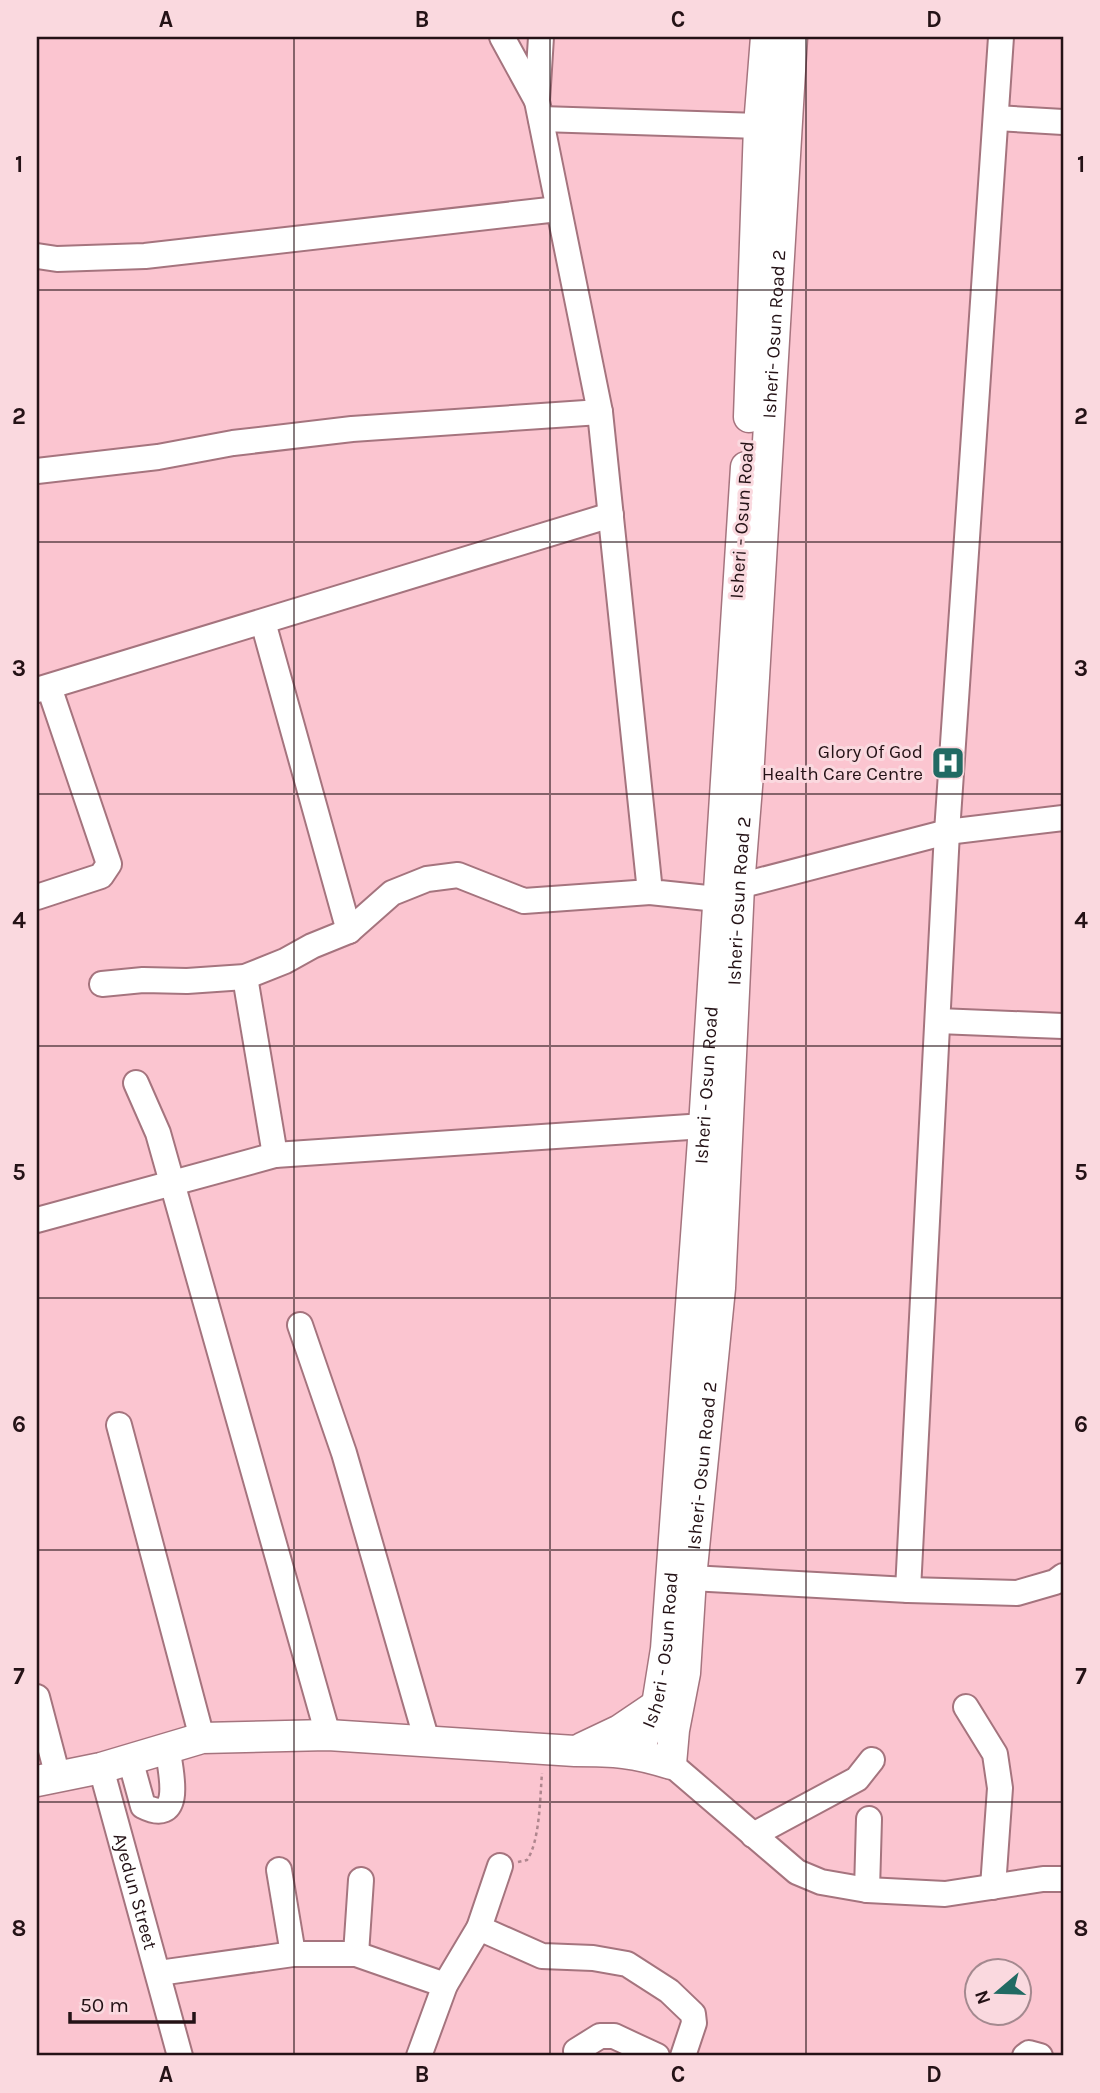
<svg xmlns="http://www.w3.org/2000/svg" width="1100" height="2093" viewBox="0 0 1100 2093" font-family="Karla,sans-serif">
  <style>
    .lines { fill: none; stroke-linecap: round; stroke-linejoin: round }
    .minor-casing { stroke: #a5747e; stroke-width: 28 }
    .major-casing { stroke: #a5747e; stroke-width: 33 }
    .path { stroke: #af868e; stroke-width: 2.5; stroke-dasharray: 3.5 3.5; stroke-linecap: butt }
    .minor { stroke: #fff; stroke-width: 24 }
    .major { stroke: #fff; stroke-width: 30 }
    .grid { fill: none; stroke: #241216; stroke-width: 2; stroke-opacity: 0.55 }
    .labels { text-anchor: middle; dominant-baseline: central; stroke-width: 6; stroke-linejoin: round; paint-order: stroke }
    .street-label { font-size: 19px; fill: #241216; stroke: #fad9df }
    .poi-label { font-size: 19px; fill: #241216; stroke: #fad9df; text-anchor: end }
    .neatline { fill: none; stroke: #241216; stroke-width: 2.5 }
    .grid-label { font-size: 23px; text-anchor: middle; font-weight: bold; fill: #241216 }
  </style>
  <rect width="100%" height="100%" fill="#fbc5d0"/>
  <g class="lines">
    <defs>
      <g id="minor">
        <path d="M502 37 537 101"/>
        <path d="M541 37 537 101 600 412 650 892 717 899"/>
        <path d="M996 118 1063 122"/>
        <path d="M541 119 759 126"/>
        <path d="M37 256 57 259 145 256 558 209"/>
        <path d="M37 471 158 457 233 443 352 429 600 412"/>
        <path d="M263 622 349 931"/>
        <path d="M37 690 611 515"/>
        <path d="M722 884 739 886 947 832 1063 818"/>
        <path d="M37 897 101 876 109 864 49 687"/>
        <path d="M245 977 275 1155"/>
        <path d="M102 984 143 980 187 981 245 977 285 961 312 946 349 931 392 893 427 879 458 875 524 901 650 892"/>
        <path d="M938 1021 1063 1026"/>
        <path d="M136 1083 158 1133 328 1735"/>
        <path d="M37 1220 275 1155 704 1126"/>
        <path d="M300 1325 344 1453 427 1741"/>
        <path d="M119 1425 202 1738"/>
        <path d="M691 1578 908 1590 1017 1593 1055 1582 1063 1576"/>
        <path d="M908 1590 947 832 1001 37"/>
        <path d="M37 1697 58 1777"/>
        <path d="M966 1707 995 1754 1000 1788 993 1887"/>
        <path d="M130 1759 143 1806C186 1828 170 1767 167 1747"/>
        <path d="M671 1764 797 1872 821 1882 867 1890 945 1894 1043 1879H1063"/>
        <path id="s1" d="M101 1768 180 2056"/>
        <path d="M753 1835 857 1779 872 1760"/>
        <path d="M279 1870 293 1954"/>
        <path d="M867 1890 869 1819"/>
        <path d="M479 1928 542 1956 593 1958 627 1964 669 1991 693 2014 694 2023 683 2056"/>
        <path d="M356 1954 361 1880"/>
        <path d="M159 1973 293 1954H356L445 1985"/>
        <path d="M576 2051 600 2036H614L657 2056"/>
        <path d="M419 2056 445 1985 479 1928 500 1866"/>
        <path d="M1025 2056 1029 2053 1040 2056"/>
      </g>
      <g id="major">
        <path d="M749 417 759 126 766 37"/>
        <path d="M582 1748 620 1730 657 1705"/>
        <path id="s2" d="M637 1753 657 1705 666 1649 704 1126 746 467"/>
        <path id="s3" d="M37 1781 101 1768 202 1738 328 1735 575 1751C614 1751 634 1752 671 1764L674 1730 685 1673 691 1578 720 1288 739 886 749 762 792 37"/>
      </g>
    </defs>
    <!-- minor casing -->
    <use href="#minor" class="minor-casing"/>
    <!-- major casing -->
    <use href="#major" class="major-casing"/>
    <!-- path -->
    <path class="path" d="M518 1862 527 1860C540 1841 540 1797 542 1773"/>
    <!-- minor -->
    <use href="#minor" class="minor"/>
    <!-- major -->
    <use href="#major" class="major"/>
  </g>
  <!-- grid -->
  <path class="grid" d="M294 37V2056M550 37V2056M806 37V2056M37 290H1063M37 542H1063M37 794H1063M37 1046H1063M37 1298H1063M37 1550H1063M37 1802H1063"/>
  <!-- icons -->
  <defs>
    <symbol id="hospital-square" viewBox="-11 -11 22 22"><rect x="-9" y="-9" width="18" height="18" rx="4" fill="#216a63" stroke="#fad9df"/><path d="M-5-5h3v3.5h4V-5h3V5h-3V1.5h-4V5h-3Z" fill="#fff"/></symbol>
  </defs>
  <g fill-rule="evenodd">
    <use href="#hospital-square" x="929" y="744" width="38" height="38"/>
  </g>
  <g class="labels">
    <!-- street labels -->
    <g class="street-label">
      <text stroke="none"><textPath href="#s3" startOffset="2076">Isheri- Osun Road 2</textPath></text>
      <text transform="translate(742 520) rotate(-86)">Isheri - Osun Road</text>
      <text stroke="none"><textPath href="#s3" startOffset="1508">Isheri- Osun Road 2</textPath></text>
      <text stroke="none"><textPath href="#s2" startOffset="674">Isheri - Osun Road</textPath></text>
      <text stroke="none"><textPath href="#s3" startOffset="942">Isheri- Osun Road 2</textPath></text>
      <text stroke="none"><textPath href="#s2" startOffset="107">Isheri - Osun Road</textPath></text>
      <text stroke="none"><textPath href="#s1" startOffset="128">Ayedun Street</textPath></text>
    </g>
    <!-- poi labels -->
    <g class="poi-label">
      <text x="923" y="752">Glory Of God<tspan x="923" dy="22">Health Care Centre</tspan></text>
    </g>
  </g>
  <!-- border -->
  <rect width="1100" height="2093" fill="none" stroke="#fad9df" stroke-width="77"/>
  <!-- north arrow -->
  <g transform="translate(998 1992) rotate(251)"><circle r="33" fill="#fad9df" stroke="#a4898f" stroke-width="2"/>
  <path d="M0-5L12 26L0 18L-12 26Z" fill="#216a63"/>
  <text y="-10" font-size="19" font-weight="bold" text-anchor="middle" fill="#241216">N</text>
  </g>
  <!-- scale -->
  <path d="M70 2012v10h124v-10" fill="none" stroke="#241216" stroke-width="3.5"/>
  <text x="80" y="2012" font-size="21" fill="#241216" stroke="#fad9df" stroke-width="5" paint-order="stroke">50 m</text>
  <rect x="38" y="38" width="1024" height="2016" class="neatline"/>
  <g class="grid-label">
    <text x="166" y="27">A</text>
    <text x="422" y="27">B</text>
    <text x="678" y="27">C</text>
    <text x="934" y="27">D</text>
    <text x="19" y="172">1</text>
    <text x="1081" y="172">1</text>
    <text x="19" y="424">2</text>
    <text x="1081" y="424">2</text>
    <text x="19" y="676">3</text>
    <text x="1081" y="676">3</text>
    <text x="19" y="928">4</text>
    <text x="1081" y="928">4</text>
    <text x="19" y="1180">5</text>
    <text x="1081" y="1180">5</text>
    <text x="19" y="1432">6</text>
    <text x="1081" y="1432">6</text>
    <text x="19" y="1684">7</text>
    <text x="1081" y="1684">7</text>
    <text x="19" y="1936">8</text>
    <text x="1081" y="1936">8</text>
    <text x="166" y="2082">A</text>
    <text x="422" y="2082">B</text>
    <text x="678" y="2082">C</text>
    <text x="934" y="2082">D</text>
  </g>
</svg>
